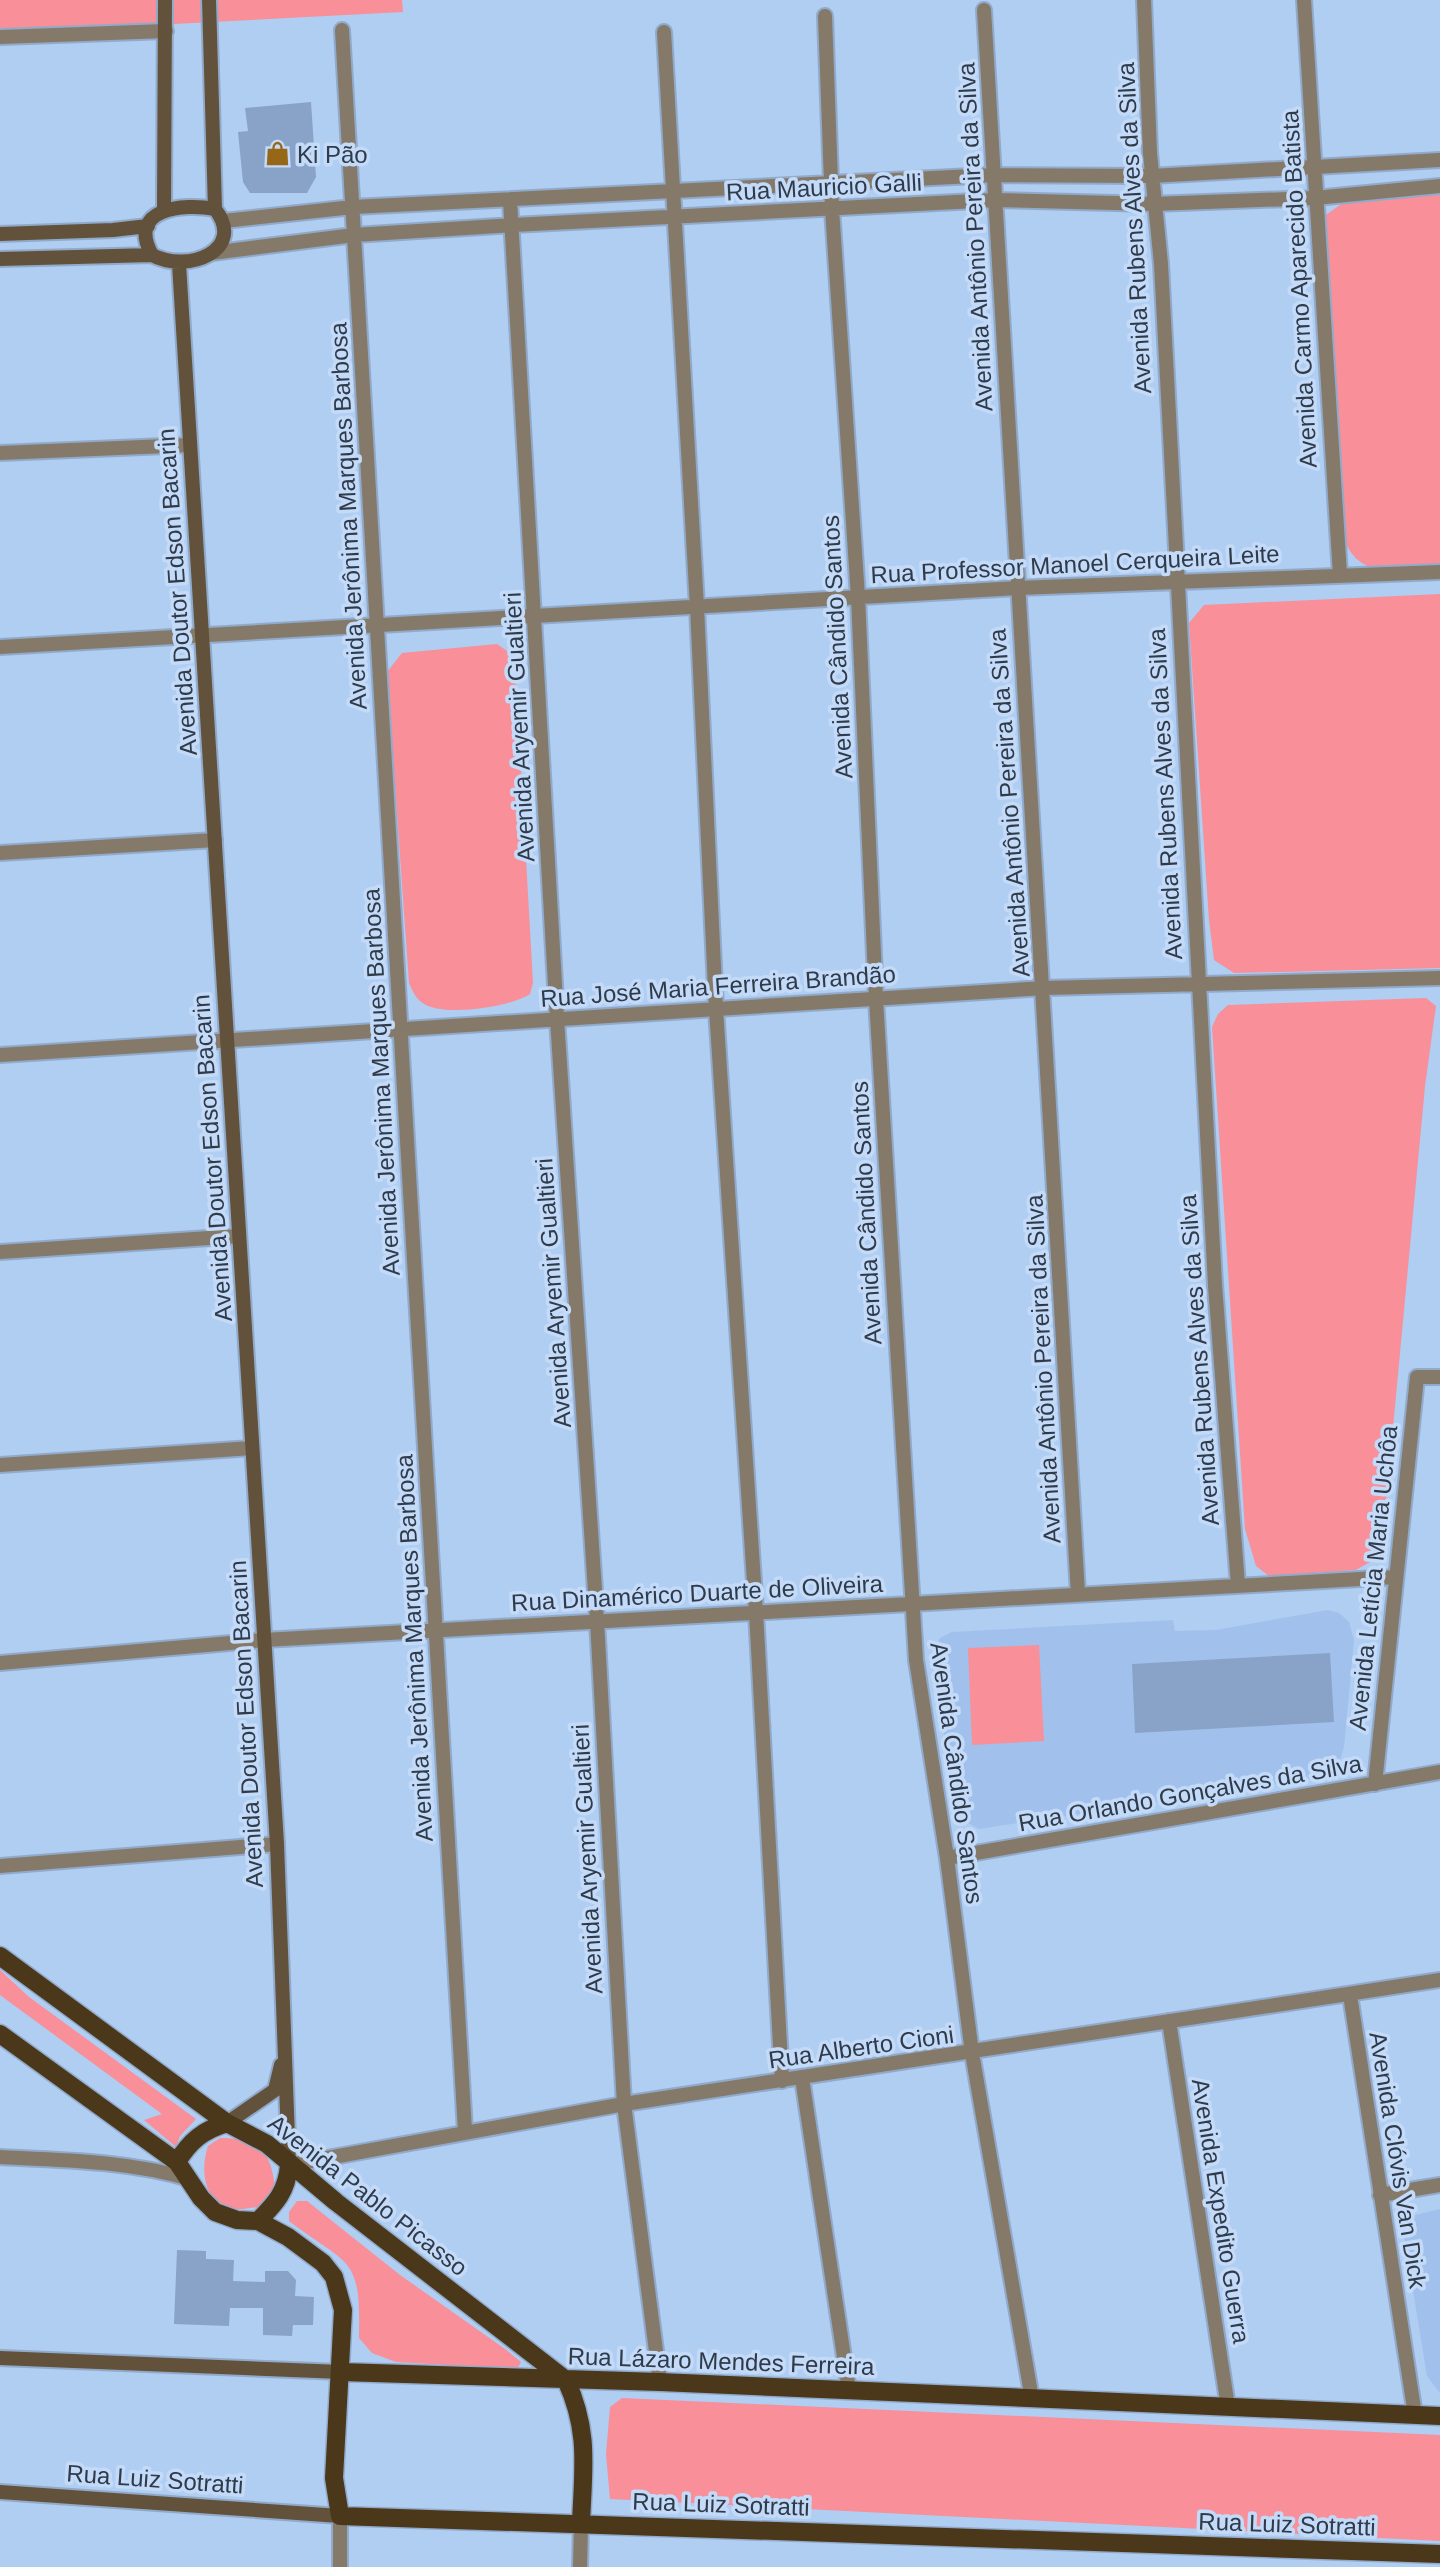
<svg xmlns="http://www.w3.org/2000/svg" width="1440" height="2567" viewBox="0 0 1440 2567" font-family="Helvetica,sans-serif">
  <style>
    .built { fill: #a1c1ec }
    .green { fill: #f88f99 }
    .building { fill: #88a3c7 }
    .lines { fill: none; stroke-linecap: round; stroke-linejoin: round }
    .street-casing { stroke: #91aaca; stroke-width: 18 }
    .secondary-casing { stroke: #91aaca; stroke-width: 18 }
    .primary-casing { stroke: #91aaca; stroke-width: 21 }
    .street { stroke: #857969; stroke-width: 14 }
    .secondary { stroke: #63523b; stroke-width: 14 }
    .primary { stroke: #4b371a; stroke-width: 18 }
    .labels { text-anchor: middle; dominant-baseline: central; stroke-width: 7; stroke-linejoin: round; paint-order: stroke }
    .poi-label { font-size: 24px; fill: #303b4a; stroke: #c3daf8; text-anchor: start }
    .street-label { font-size: 24px; fill: #303b4a; stroke: #c3daf8 }
  </style>
  <rect width="100%" height="100%" fill="#b0cdf2"/>
  <!-- built -->
  <path class="built" d="M1328 1610 1339 1613 1349 1622 1354 1640 1344 1747 1340 1760 1324 1777 979 1829 959 1818 931 1660 940 1638 952 1632 1173 1620 1175 1631 1216 1630Z
    M1440 2209V2393L1427 2376 1404 2235 1405 2224 1411 2216Z"/>
  <!-- green -->
  <path class="green" d="M0 0H402L403 12 0 33Z
    M1440 195V567C1400 569 1360 583 1343 537L1323 232 1326 215 1348 199Z
    M1440 594V968L1234 973 1214 960 1209 920 1189 623 1204 605Z
    M497 644 513 655 515 664 533 983 530 994C510 1007 446 1017 424 1004 416 999 413 992 409 983L387 672 402 653Z
    M1426 998 1436 1006 1425 1086 1382 1545 1377 1558 1356 1570 1269 1576 1256 1566 1245 1529 1212 1027 1218 1014 1228 1005Z
    M1039 1645 1044 1741 972 1745 968 1648Z
    M0 1970 29 1997 196 2119 180 2136 176 2147 144 2120 162 2114 0 1995Z
    M220 2138C260 2138 273 2154 275 2192L262 2207C253 2207 242 2210 234 2209 203 2203 200 2170 208 2146Z
    M297 2201H307L400 2275 505 2349 521 2362 517 2369 396 2362 372 2353 359 2338C361 2255 350 2267 289 2221V2212Z
    M622 2398 1440 2435V2541L610 2499 606 2454 610 2407Z"/>
  <!-- building -->
  <path class="building" d="M311 102 316 177 307 193H250L243 182 238 132 248 131 245 108Z
    M1330 1653 1334 1722 1135 1733 1132 1664Z
    M177 2250 206 2251V2259L234 2260 233 2281 265 2282V2271H288L296 2280 295 2296 314 2297 313 2325H293L292 2336 263 2335V2308H230L229 2326 174 2324Z"/>
  <g class="lines">
    <defs>
      <path id="street" d="M1144 0 1150 153 1161 264 1215 1285 1238 1585
        M1304 0 1340 575
        M984 10 1078 1594
        M825 16 832 209 858 597 876 999 916 1660 947 1858 972 2053 1032 2399
        M342 30 465 2131
        M664 32 697 607 716 1009 756 1612 782 2081
        M0 37 166 31
        M510 200 557 1019 597 1621 624 2104 660 2382
        M224 221 353 207 993 175 1151 176 1440 160
        M212 253 354 235 513 225 995 200 1153 204 1315 198 1440 186
        M0 453 190 445
        M0 647 1018 588 1440 572
        M0 853 215 840
        M0 1055 1044 988 1440 978
        M0 1252 239 1236
        M0 1465 252 1448
        M0 1663 264 1640 1396 1577
        M1375 1784 1417 1377H1440
        M947 1858 1440 1772
        M0 1866 277 1844
        M1350 1995 1415 2415
        M1169 2021 1228 2407
        M802 2078 849 2390
        M0 2157C64 2160 128 2161 190 2179
        M289 2165 624 2104 1440 1980
        M1380 2195 1440 2185
        M340 2516V2567
        M580 2567 581 2524"/>
      <path id="secondary" d="M209 0 215 209C247 250 188 274 152 255 126 208 184 203 215 209
        M164 210 165 0
        M0 234 113 230 148 226
        M0 259 152 255
        M179 264 277 1844 289 2165
        M227 2123 275 2090 281 2065
        M0 2358 341 2372
        M0 2492 340 2516"/>
      <path id="primary" d="M0 1956 227 2123 267 2144 336 2202 566 2380C590 2432 583 2469 581 2524
        M0 2034 177 2162 201 2198 215 2212 237 2220 258 2221 288 2237 323 2263 334 2277 343 2310 334 2478 340 2516 1440 2554
        M177 2162C190 2141 203 2130 227 2123
        M258 2221C276 2203 287 2191 289 2165
        M341 2372 660 2382 1440 2416"/>
    </defs>
    <!-- street casing -->
    <use href="#street" class="street-casing"/>
    <!-- secondary casing -->
    <use href="#secondary" class="secondary-casing"/>
    <!-- primary casing -->
    <use href="#primary" class="primary-casing"/>
    <!-- street -->
    <use href="#street" class="street"/>
    <!-- secondary -->
    <use href="#secondary" class="secondary"/>
    <!-- primary -->
    <use href="#primary" class="primary"/>
  </g>
  <!-- icons -->
  <defs>
    <symbol id="shop-bare" viewBox="-9 -9 18 18"><path d="M-5-2.5h2.3a2.7 3.5 0 0 1 5.4 0H5L5.5 6h-11ZM-1.5-2.5h3a1.5 2.3 0 0 0-3 0Z" fill="#976718" stroke="#c3daf8" stroke-width="2.5" paint-order="stroke"/></symbol>
  </defs>
  <g fill-rule="evenodd">
    <use href="#shop-bare" x="260" y="136" width="35" height="35"/>
  </g>
  <g class="labels">
    <!-- poi labels -->
    <g class="poi-label">
      <text x="297" y="154">Ki Pão</text>
    </g>
    <!-- street labels -->
    <g class="street-label">
      <text transform="translate(824 187) rotate(-3)">Rua Mauricio Galli</text>
      <text transform="translate(1134 228) rotate(-93)">Avenida Rubens Alves da Silva</text>
      <text transform="translate(975 237) rotate(-93)">Avenida Antônio Pereira da Silva</text>
      <text transform="translate(1299 289) rotate(-93)">Avenida Carmo Aparecido Batista</text>
      <text transform="translate(348 516) rotate(-93)">Avenida Jerônima Marques Barbosa</text>
      <text transform="translate(1075 564) rotate(-3)">Rua Professor Manoel Cerqueira Leite</text>
      <text transform="translate(177 592) rotate(-94)">Avenida Doutor Edson Bacarin</text>
      <text transform="translate(837 647) rotate(-93)">Avenida Cândido Santos</text>
      <text transform="translate(519 727) rotate(-93)">Avenida Aryemir Gualtieri</text>
      <text transform="translate(1165 794) rotate(-93)">Avenida Rubens Alves da Silva</text>
      <text transform="translate(1009 803) rotate(-94)">Avenida Antônio Pereira da Silva</text>
      <text transform="translate(718 986) rotate(-4)">Rua José Maria Ferreira Brandão</text>
      <text transform="translate(381 1082) rotate(-93)">Avenida Jerônima Marques Barbosa</text>
      <text transform="translate(212 1158) rotate(-94)">Avenida Doutor Edson Bacarin</text>
      <text transform="translate(866 1213) rotate(-93)">Avenida Cândido Santos</text>
      <text transform="translate(553 1293) rotate(-94)">Avenida Aryemir Gualtieri</text>
      <text transform="translate(1199 1360) rotate(-94)">Avenida Rubens Alves da Silva</text>
      <text transform="translate(1043 1369) rotate(-93)">Avenida Antônio Pereira da Silva</text>
      <text transform="translate(1373 1578) rotate(-84)">Avenida Letícia Maria Uchôa</text>
      <text transform="translate(697 1593) rotate(-3)">Rua Dinamérico Duarte de Oliveira</text>
      <text transform="translate(414 1648) rotate(-93)">Avenida Jerônima Marques Barbosa</text>
      <text transform="translate(246 1724) rotate(-93)">Avenida Doutor Edson Bacarin</text>
      <text transform="translate(957 1773) rotate(82)">Avenida Cândido Santos</text>
      <text transform="translate(1190 1793) rotate(-10)">Rua Orlando Gonçalves da Silva</text>
      <text transform="translate(587 1859) rotate(-93)">Avenida Aryemir Gualtieri</text>
      <text transform="translate(861 2047) rotate(-8)">Rua Alberto Cioni</text>
      <text transform="translate(1398 2160) rotate(81)">Avenida Clóvis Van Dick</text>
      <text transform="translate(368 2195) rotate(38)">Avenida Pablo Picasso</text>
      <text transform="translate(1221 2211) rotate(81)">Avenida Expedito Guerra</text>
      <text transform="translate(721 2361) rotate(2)">Rua Lázaro Mendes Ferreira</text>
      <text transform="translate(155 2479) rotate(4)">Rua Luiz Sotratti</text>
      <text transform="translate(721 2504) rotate(2)">Rua Luiz Sotratti</text>
      <text transform="translate(1287 2524) rotate(2)">Rua Luiz Sotratti</text>
    </g>
  </g>
</svg>
